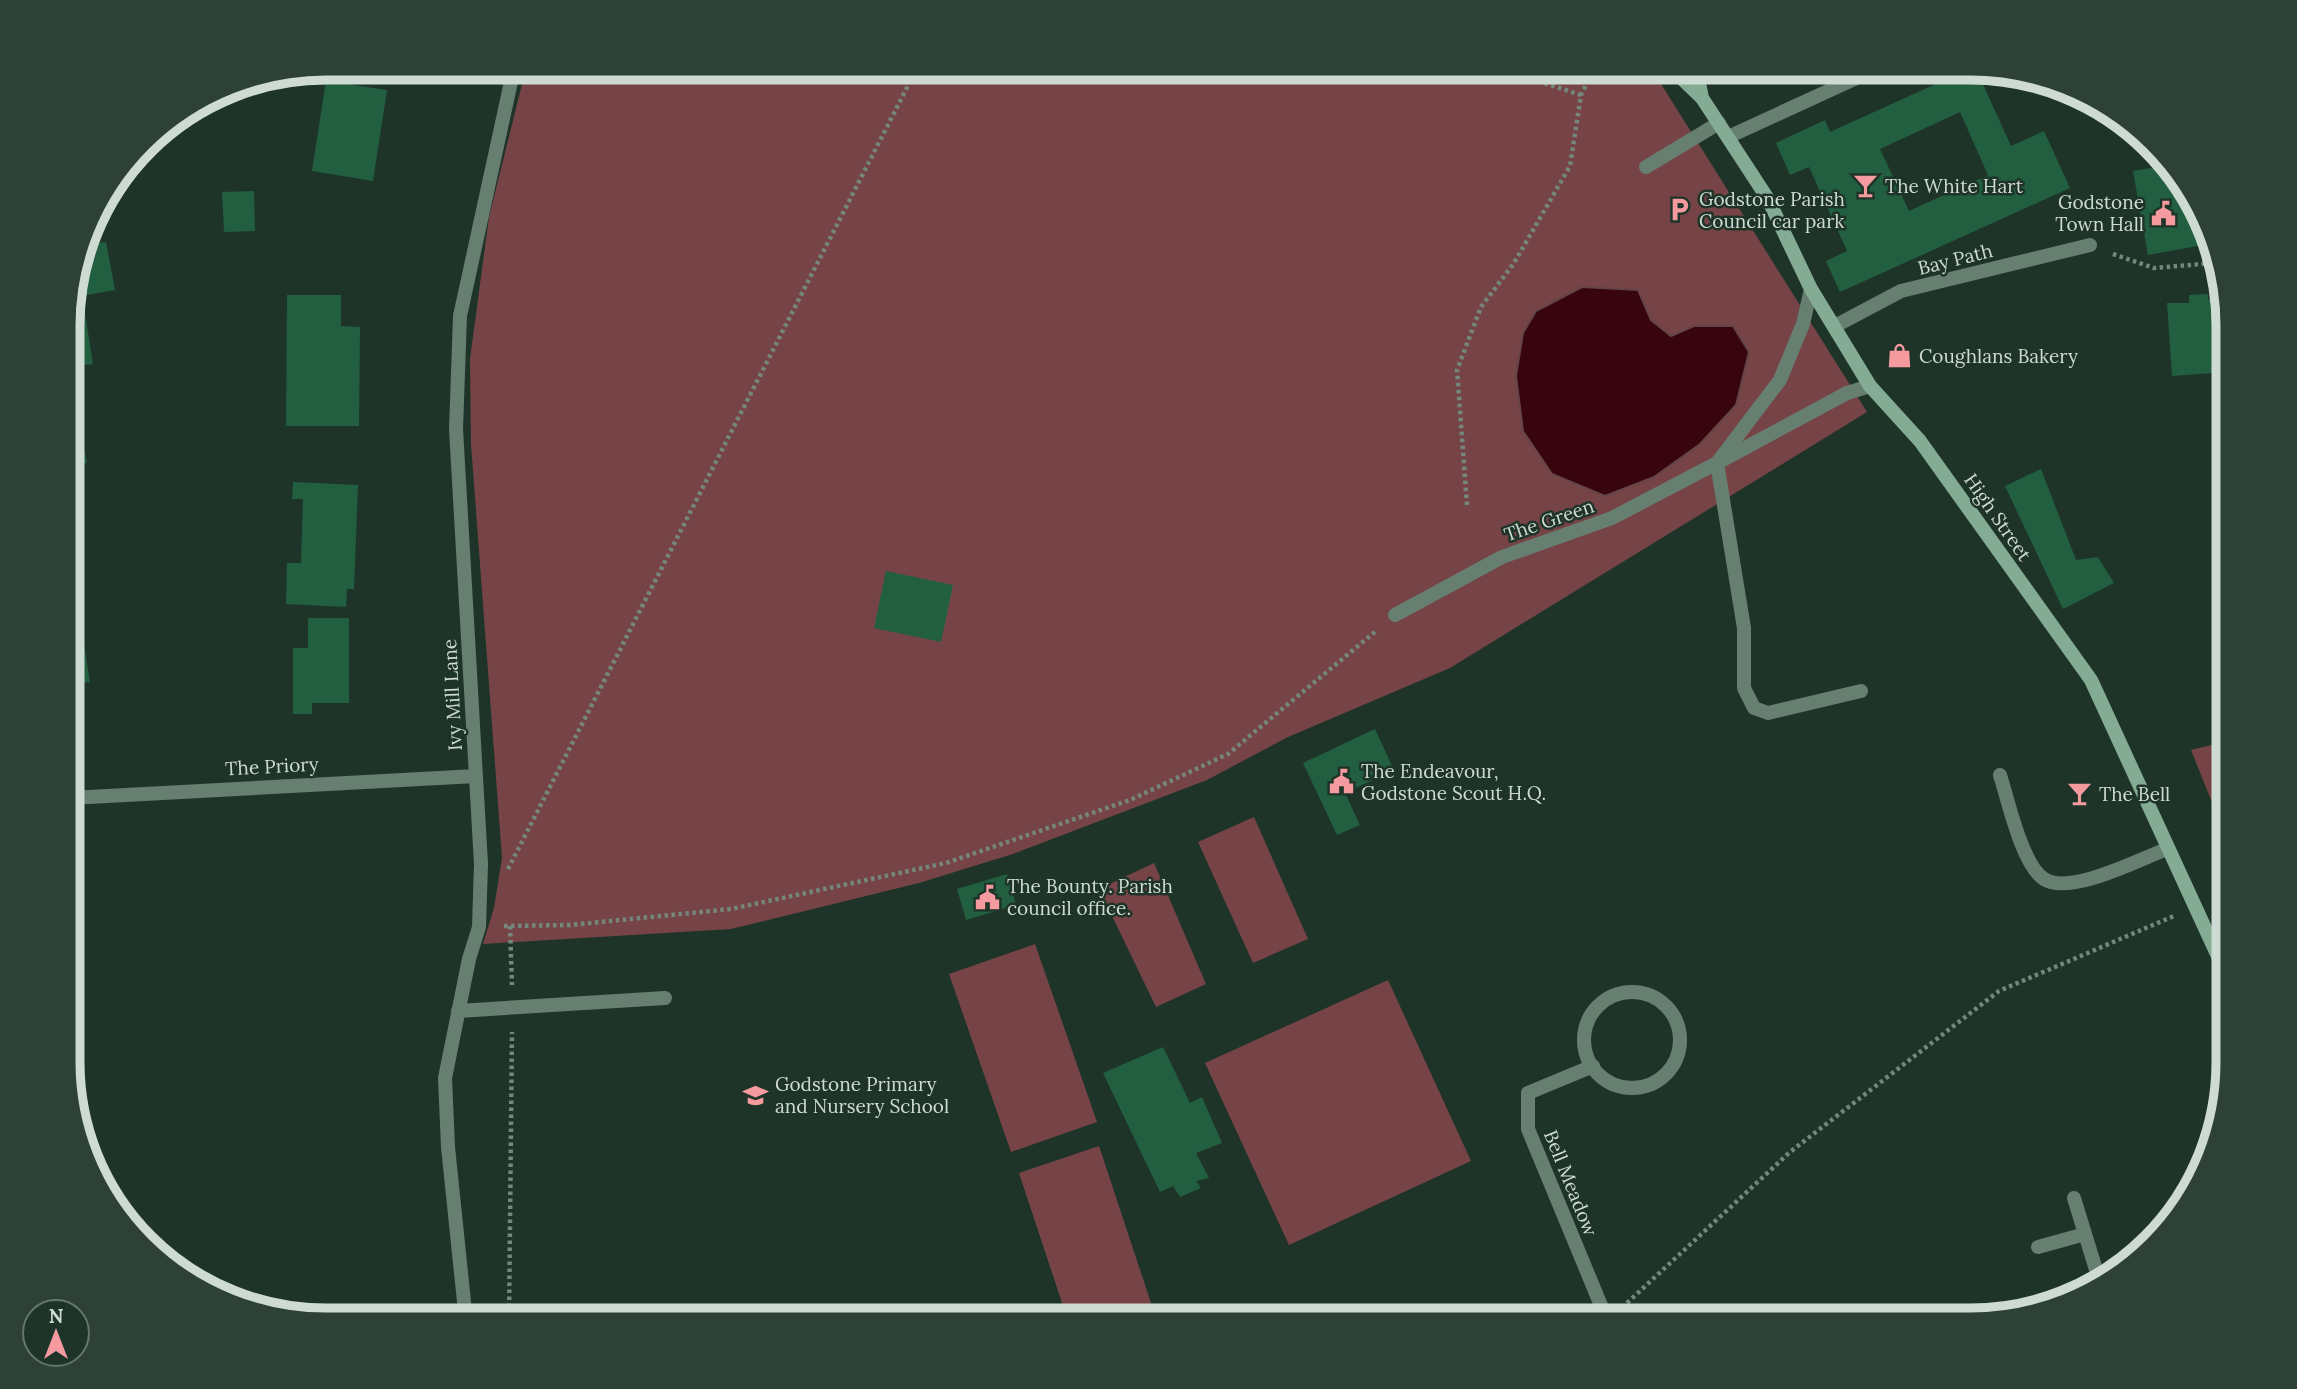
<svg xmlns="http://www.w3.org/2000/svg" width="2297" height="1389" viewBox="0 0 2297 1389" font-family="Lora,serif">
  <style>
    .green { fill: #764446 }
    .water { fill: #38040d; stroke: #654448; stroke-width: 2 }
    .building { fill: #225f41; fill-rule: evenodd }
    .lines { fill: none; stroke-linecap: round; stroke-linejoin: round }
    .path { stroke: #75867c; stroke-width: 4.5; stroke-dasharray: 3.5 3.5; stroke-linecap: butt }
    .lane { stroke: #667f70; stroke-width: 14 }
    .street { stroke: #667f70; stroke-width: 14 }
    .secondary { stroke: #84ac95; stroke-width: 14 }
    .labels { text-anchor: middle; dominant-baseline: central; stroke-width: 5; stroke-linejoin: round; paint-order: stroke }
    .poi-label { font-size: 19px; fill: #cedbd3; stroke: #1f3429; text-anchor: start }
    .street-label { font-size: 19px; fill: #cedbd3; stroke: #1f3429 }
    .rim { fill: none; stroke: #cedbd3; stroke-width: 9 }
  </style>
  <rect width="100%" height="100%" fill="#1f3429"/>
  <!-- green -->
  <path class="green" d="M526 68H1651L1867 412 1450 668 1288 737 1207 780 1013 854 919 883 731 929 483 944 494 908 502 858 471 444 470 359 489 217Z
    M2228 741V842L2191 750Z
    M1254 817 1308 939 1253 963 1198 842Z
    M1154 863 1206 984 1156 1007 1099 889Z
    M1035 944 1097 1122 1011 1152 949 974Z
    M1388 980 1471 1161 1289 1245 1205 1063Z
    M1099 1146 1156 1318 1148 1320 1068 1321 1019 1173Z"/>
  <!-- water -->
  <path class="water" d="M1582 287 1638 290 1651 320 1671 336 1694 326H1733L1749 352 1736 405 1700 444 1654 477 1605 496 1552 474 1523 431 1516 376 1523 333 1536 311Z"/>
  <!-- building -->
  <path class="building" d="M329 68H398L397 76 357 70 356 77 328 73Z
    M1971 68 1976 69 2011 146 2044 131 2070 188 1840 292 1826 261 1847 251 1809 167 1790 175 1776 143 1825 120 1830 132ZM1960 112 1988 175 1909 211 1880 149Z
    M326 81 387 90 373 181 312 171Z
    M2163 166 2194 197 2209 244 2148 255 2133 171Z
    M254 191 255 231 224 232 222 192Z
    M106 242 115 290 70 298 85 245Z
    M2208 294V299H2225L2228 309V372L2172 376 2167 303H2189V295Z
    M287 295H341V326L360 327 359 426H286Z
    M84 307 93 364 70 367V309Z
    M76 407 87 463 78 465 84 495 70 498V408Z
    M2041 469 2076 560 2098 557 2114 583 2063 609 2005 486Z
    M293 482 358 485 354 589H347L346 607 286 604 287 563H301L303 499H292Z
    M886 571 953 585 941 642 874 628Z
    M79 613 90 682 70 685V614Z
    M308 618H349V703H312V714H293V648H308Z
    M1375 729 1394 770 1345 793 1360 825 1337 835 1303 763Z
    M1007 874 1016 905 966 920 957 889Z
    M1163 1047 1190 1103 1202 1097 1222 1143 1196 1153 1209 1178 1196 1181 1201 1188 1180 1197 1173 1186 1160 1192 1103 1073Z"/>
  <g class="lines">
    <!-- path -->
    <path class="path" d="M1498 68 1581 95
      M2113 254 2154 268 2214 263
      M1467 505 1457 370 1481 307 1514 263 1570 166 1581 95 1595 68
      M508 869 917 68
      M504 926 570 925 731 909 946 863 1130 800 1228 754 1376 631
      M510 926 512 985
      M1627 1303 1790 1152 1999 991 2174 916
      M509 1321 512 1032"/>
    <!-- lane -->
    <path class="lane" d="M1728 137 1861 76 1896 68
      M1646 167 1719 123
      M1835 326 1901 291 2090 245
      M1395 615 1502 557 1612 518 1717 463 1780 380 1803 324 1811 289
      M1861 691 1768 713 1754 708 1744 688V628L1717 463 1847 393 1870 386
      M2000 775C2008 800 2022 865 2044 879 2070 896 2140 859 2167 849
      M458 1011 665 998"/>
    <!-- street -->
    <path class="street" d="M70 798 476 776
      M1584 1040a48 48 0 1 1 96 0a48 48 0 1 1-96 0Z
      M1593 1066 1528 1093V1129L1607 1320
      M2074 1198 2101 1286
      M2038 1247 2085 1234
      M1584 1320 1603 1312
      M466 1321 448 1147 445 1078 469 959 479 927 481 864 456 429 460 316 514 68"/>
    <!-- secondary -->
    <path class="secondary" d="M1671 68 1702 98 1768 199 1811 289 1870 386 1920 441 2091 680 2228 978
      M1696 68 1702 98"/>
  </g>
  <!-- icons -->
  <defs>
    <symbol id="bar-bare" viewBox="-9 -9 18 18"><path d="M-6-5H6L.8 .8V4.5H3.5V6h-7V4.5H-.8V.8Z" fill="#f59b9f" stroke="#1f3429" stroke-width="2.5" paint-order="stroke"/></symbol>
    <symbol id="parking-bare" viewBox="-9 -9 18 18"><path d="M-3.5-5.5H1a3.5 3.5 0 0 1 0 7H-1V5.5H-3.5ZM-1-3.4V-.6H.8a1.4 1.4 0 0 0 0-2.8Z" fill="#f59b9f" stroke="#1f3429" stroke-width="2.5" paint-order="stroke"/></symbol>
    <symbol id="civic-bare" viewBox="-9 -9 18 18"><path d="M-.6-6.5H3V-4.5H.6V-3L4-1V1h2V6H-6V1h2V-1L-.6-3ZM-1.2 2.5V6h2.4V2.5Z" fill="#f59b9f" stroke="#1f3429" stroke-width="2.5" paint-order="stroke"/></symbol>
    <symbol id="shop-bare" viewBox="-9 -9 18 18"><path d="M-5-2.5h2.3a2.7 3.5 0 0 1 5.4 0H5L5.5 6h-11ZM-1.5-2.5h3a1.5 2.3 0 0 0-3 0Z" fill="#f59b9f" stroke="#1f3429" stroke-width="2.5" paint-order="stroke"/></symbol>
    <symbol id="school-bare" viewBox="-9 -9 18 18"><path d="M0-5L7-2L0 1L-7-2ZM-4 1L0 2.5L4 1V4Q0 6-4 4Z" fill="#f59b9f" stroke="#1f3429" stroke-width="2.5" paint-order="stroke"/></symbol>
  </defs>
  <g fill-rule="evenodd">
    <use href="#bar-bare" x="1848" y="168" width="35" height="35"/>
    <use href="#parking-bare" x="1662" y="192" width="35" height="35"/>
    <use href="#civic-bare" x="2146" y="196" width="35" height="35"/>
    <use href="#shop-bare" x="1882" y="338" width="35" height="35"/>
    <use href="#civic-bare" x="1324" y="764" width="35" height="35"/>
    <use href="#bar-bare" x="2062" y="776" width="35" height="35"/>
    <use href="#civic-bare" x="970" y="880" width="35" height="35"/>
    <use href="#school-bare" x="738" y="1078" width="35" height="35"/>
  </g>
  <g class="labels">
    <!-- poi labels -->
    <g class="poi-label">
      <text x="1885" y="186">The White Hart</text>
      <text x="1699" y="199">Godstone Parish<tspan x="1699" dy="22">Council car park</tspan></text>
      <text x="2144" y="202" text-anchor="end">Godstone<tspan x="2144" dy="22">Town Hall</tspan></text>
      <text x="1919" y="356">Coughlans Bakery</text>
      <text x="1361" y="771">The Endeavour,<tspan x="1361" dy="22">Godstone Scout H.Q.</tspan></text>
      <text x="2099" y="794">The Bell</text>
      <text x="1007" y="886">The Bounty. Parish<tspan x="1007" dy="22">council office.</tspan></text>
      <text x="775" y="1084">Godstone Primary<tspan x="775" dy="22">and Nursery School</tspan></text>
    </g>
    <!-- street labels -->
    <g class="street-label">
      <text transform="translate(1955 259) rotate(-14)">Bay Path</text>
      <text transform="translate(1998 517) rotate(55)">High Street</text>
      <text transform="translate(1549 520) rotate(-19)">The Green</text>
      <text transform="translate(452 695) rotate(-93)">Ivy Mill Lane</text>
      <text transform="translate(272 766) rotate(-3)">The Priory</text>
      <text transform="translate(1571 1183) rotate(68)">Bell Meadow</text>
    </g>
  </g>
  <!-- crop -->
  <path d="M0 0H2297V1389H0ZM326 80H1970A246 246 0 0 1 2216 326V1062A246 246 0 0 1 1970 1308H326A246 246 0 0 1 80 1062V326A246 246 0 0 1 326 80Z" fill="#2d4137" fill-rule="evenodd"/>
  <path class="rim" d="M326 80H1970A246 246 0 0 1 2216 326V1062A246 246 0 0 1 1970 1308H326A246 246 0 0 1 80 1062V326A246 246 0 0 1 326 80Z"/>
  <!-- north arrow -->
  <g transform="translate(56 1333)"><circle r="33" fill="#1f3429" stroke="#65776d" stroke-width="2"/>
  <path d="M0-5L12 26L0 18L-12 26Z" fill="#f59b9f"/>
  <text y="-10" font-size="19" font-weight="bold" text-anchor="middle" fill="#cedbd3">N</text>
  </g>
</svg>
